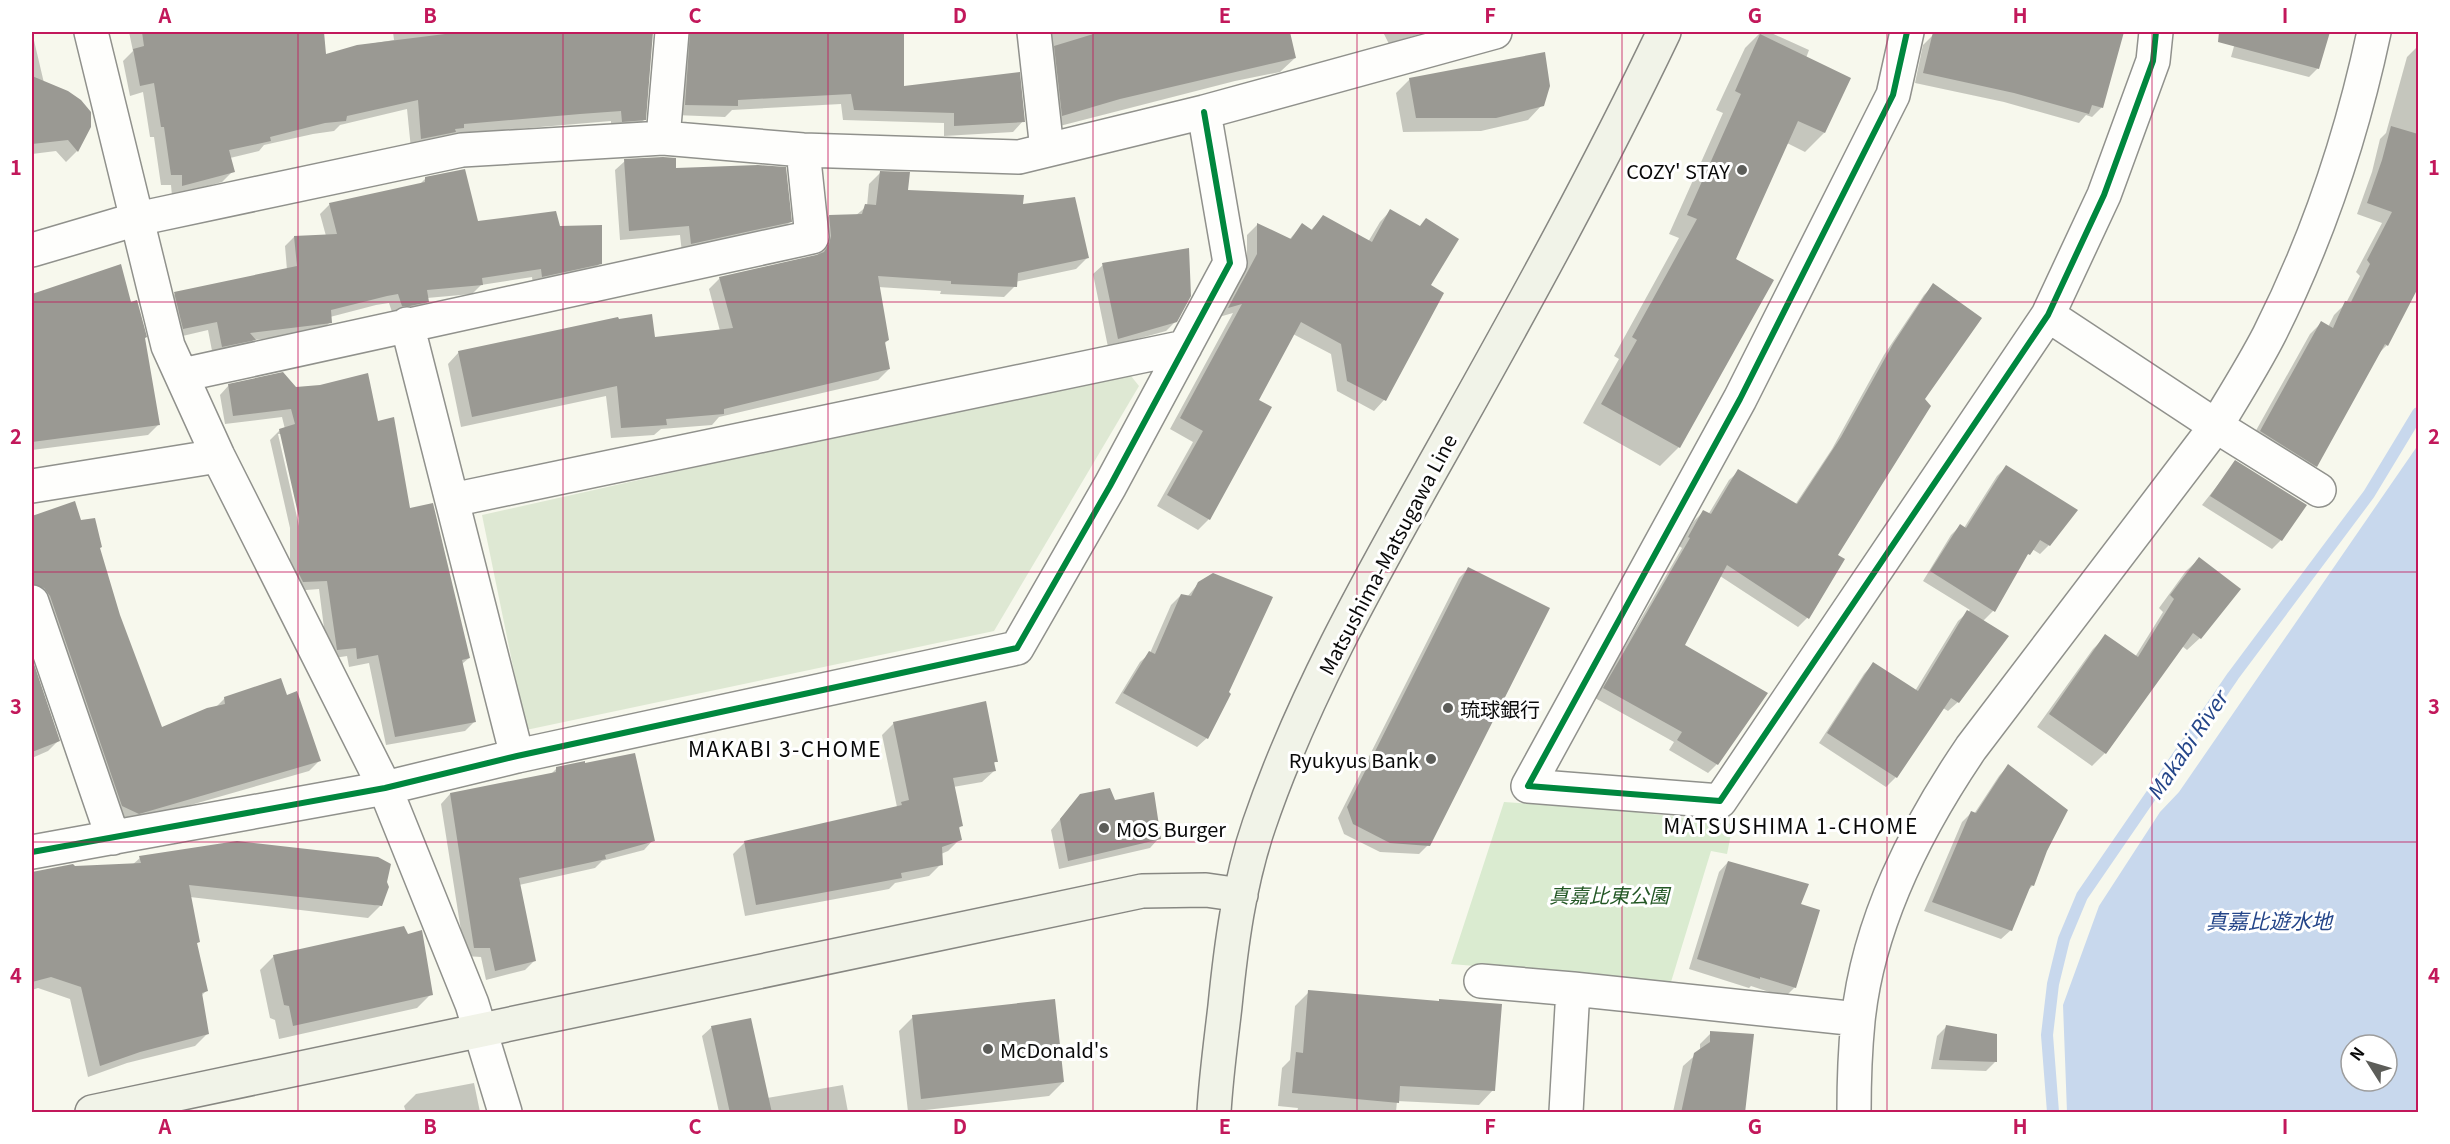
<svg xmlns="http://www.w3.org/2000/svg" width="2450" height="1144" viewBox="0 0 2450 1144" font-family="Georgia,'Noto Sans JP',serif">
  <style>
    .green { fill: #daebd0 }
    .cemetery { fill: #dee8d3 }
    .water { fill: #c8d8ed; fill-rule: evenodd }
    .shadow { fill: #0003; fill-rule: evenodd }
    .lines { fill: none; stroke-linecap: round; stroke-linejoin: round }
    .stream { stroke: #c8d8ed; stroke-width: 12 }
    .building { fill: #9a9993 }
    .street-casing { stroke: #90918c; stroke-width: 36 }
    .secondary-casing { stroke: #878782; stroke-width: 36 }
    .street { stroke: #fefefc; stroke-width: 33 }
    .secondary { stroke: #f1f3e8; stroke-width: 33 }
    .cycleway-casing { stroke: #fff; stroke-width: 10 }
    .cycleway { stroke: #00873e; stroke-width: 6 }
    .grid { fill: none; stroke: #c2185b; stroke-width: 1.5; stroke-opacity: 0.55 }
    .poi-dot { fill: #5c5d59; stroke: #fff; stroke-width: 2 }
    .labels { text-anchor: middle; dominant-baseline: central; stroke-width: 6; stroke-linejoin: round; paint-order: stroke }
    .poi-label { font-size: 20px; fill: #090909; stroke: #fff; text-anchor: start }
    .street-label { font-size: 20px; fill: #090909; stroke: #fff }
    .park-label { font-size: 20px; font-style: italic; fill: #235725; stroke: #fff }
    .water-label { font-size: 21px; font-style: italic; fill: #244589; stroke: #fff }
    .neighbourhood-label { font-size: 21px; letter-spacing: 1.5px; fill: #090909; stroke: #fff }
    .neatline { fill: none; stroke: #c2185b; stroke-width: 2 }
    .grid-label { font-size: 20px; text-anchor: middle; font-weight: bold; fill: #c2185b }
  </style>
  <rect width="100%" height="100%" fill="#f7f8ed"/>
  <!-- green -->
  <path class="green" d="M1504 802 1628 811 1733 824 1727 854 1711 851 1671 982 1451 964Z"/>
  <!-- cemetery -->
  <path class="cemetery" d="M1127 371 1139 386 994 631 526 730 482 515Z"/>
  <!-- water -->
  <path class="water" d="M2418 445V1112H2067L2063 1005 2099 906 2160 812 2179 792ZM2351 1045H2387V1081H2351Z"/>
  <!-- shadow -->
  <path class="shadow" d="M32 32 44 83 89 126 77 151 66 162 56 151 32 154Z
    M129 32H322L325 56 357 46 394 40 393 32H652L644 120 633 130 611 132V121L457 134 452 139 411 149 407 109 340 125 334 131 313 134 264 145 259 151 230 158 233 171 222 182 172 196 171 185H161L154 137H150L143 92 130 96 123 61 133 51Z
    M676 32H902V87L1023 121 1013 132 944 136V123L843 120 841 104 732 110 725 117 675 115Z
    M1039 32H1288L1295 58 1280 72 1235 81 1048 129Z
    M1383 32H1426L1389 44Z
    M1761 32H1769L1809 50 1806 58 1824 133 1805 152 1787 143 1734 259 1679 447 1660 466 1583 423 1619 359 1614 356 1679 238 1669 234 1723 113 1716 110 1745 48Z
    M1946 32H2043L2117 52 2102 107 2092 117 2086 115 2079 123 2004 102 1915 83 1923 45 1933 35 1945 37Z
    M2238 32H2328L2318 68 2309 77 2231 57Z
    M2418 46V285L2387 345 2378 354 2316 466 2305 477 2249 443 2310 334 2321 323 2328 327 2334 315 2346 303 2360 276 2356 272 2382 223 2357 214 2372 172 2380 139 2386 133 2407 57Z
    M1410 79 1542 105 1528 120 1481 131 1403 132 1396 93Z
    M625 161 675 170 790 222 781 231 682 253 680 235 620 240 615 170Z
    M880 173 906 191 1022 206 1087 258 1076 269 1015 282V286L1004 297 940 294 941 291 878 287 888 340 884 344 889 369 878 380 719 417 712 425 661 429 654 435 611 438 606 396 461 427 448 364 459 352 654 339 720 331 709 289 720 278 819 256 818 227 829 216H855L867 206 869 184Z
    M426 178 476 223 559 227 600 263 591 273 533 285 532 277 481 285 472 294 427 298 428 301 419 310 393 315 389 303 376 305 330 317V322L321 332 253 340 245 348 213 356 208 330 174 338 166 303 175 294 287 270 285 246 294 237 326 236 320 214 330 204 419 185Z
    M1390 211 1428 285 1384 400 1374 411 1337 391 1331 354 1293 334 1256 400 1209 519 1198 530 1157 506 1193 442 1170 429 1233 313 1219 317 1247 266V235L1257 225 1289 240 1302 225 1310 231 1323 217 1368 242 1380 222Z
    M1103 265 1176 321 1166 331 1108 347 1093 274Z
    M32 285 34 295 129 303 143 338 158 425 148 435 32 450Z
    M1934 285 1923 399 1836 555 1843 560 1807 618 1798 627 1720 576 1683 645 1717 764 1708 773 1669 750 1674 742 1595 698 1682 548 1679 546 1694 521 1703 512 1708 515 1729 480 1739 471 1795 505 1832 449 1884 355 1924 295Z
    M229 385 295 389 376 423 469 658 462 664 474 722 465 731 386 745 369 663 349 667 347 656 328 659 319 589 294 591 290 584V528L270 440 280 430 285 429 282 417 225 424 220 395ZM278 434H281L302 525 299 526Z
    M2236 462 2281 540 2272 549 2202 505Z
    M2006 467 2049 545 2040 554 2032 549 2023 560 1993 611 1983 621 1958 702 1948 711 1943 708 1896 777 1886 787 1819 743 1864 674 1873 664 1915 691 1958 621 1970 610 1923 581 1951 535 1960 526 1964 528 1997 476Z
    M74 503 80 522 98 549 118 615 161 729 215 708 225 698 286 697 319 761 309 771 128 823 112 817 32 597V518Z
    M2199 559 2238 590 2200 638 2187 650 2182 646 2105 753 2092 766 2037 727 2093 649 2106 636 2135 657 2163 612 2159 608 2186 571Z
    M1468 569 1428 845 1419 854 1380 852 1344 834 1338 818 1459 578Z
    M1199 583 1207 738 1197 747 1115 703 1140 662 1150 653 1171 605 1181 595 1187 597Z
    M32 663 58 741 48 751 32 758Z
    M894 723 996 761 993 765 994 771 982 782 953 787 961 826 958 829 960 839 948 851 941 854V864L929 876 895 883 889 889 745 916 733 854 744 843 897 807 882 735Z
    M2008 766 2046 850 2033 885 2026 892 2011 930 2001 939 1924 911 1962 822 1971 813 1974 814 1999 776Z
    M557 768 653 840 644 850 602 861 595 868 519 885 534 961 525 970 486 980 481 957 465 956 441 804 450 794 550 775Z
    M1071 806 1159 838 1150 848 1059 869 1051 830Z
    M140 858 380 906 368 918 190 897 199 941 196 944 206 991 201 996 207 1034 195 1046 127 1063 88 1077 70 999 38 988 32 990V873L73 865 74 868 132 865Z
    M1728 862 1799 904 1795 987 1785 997 1751 986 1749 988 1689 969 1719 872Z
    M274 956 431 994 417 1008 279 1039 275 1020 270 1018 260 970Z
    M1309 992 1438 1003 1493 1090 1479 1105 1397 1101 1396 1112H1297L1298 1108 1278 1106 1282 1068 1290 1060 1295 1006Z
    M913 1017 1063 1082 1049 1096 908 1112 899 1031Z
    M712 1027 767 1098 843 1085 848 1112H719L702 1036Z
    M1946 1027 1995 1062 1986 1071 1931 1069 1937 1036Z
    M1711 1033 1744 1112H1673L1683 1066 1700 1051V1044Z
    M474 1083 480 1112H406L404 1106 416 1094Z
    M1613 1110 1662 1112H1610Z"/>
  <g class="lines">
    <!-- stream -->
    <path class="stream" d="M2053 1112 2047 1035 2053 984 2064 939 2082 896 2233 676 2369 494 2418 413"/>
  </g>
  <!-- building -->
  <path class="building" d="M142 32H324L326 54 357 45 461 32H653L646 120 622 122 621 111 580 114 464 124V128L455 129 456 132 421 139 418 100 347 116 346 121 325 123 270 137 271 141 229 150 235 172 182 186V175H171L164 127H161L154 83 140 86 133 49 144 46Z
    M690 32H748L778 34 904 32V86L1020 72 1025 122 954 126V113L854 110 851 94 738 100V106L685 105Z
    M1100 32H1290L1296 58 1120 99 1062 116 1054 46Z
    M1933 32H2124L2103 108 2092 105 2089 114 2014 93 1923 73Z
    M2219 32H2330L2319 69 2218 42Z
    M1760 34 1851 78 1825 133 1798 121 1736 259 1774 280 1680 448 1601 404 1637 340 1632 337 1697 219 1687 215 1741 94 1735 91Z
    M1545 52 1550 86 1544 106 1496 118H1416L1409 78Z
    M32 76 68 91 81 100 91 112V127L78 152 68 140 32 144Z
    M2391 126 2418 134V288L2388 346 2385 344 2317 467 2260 431 2321 321 2333 328 2345 301 2351 302 2370 264 2367 260 2392 212 2367 203 2382 160Z
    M663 157 676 158V168L758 165 786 167 792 222 691 244 689 226 629 231 624 159Z
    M465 169 478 221 556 211 560 226 602 225V264L542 277 541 269 482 278 483 285 427 290 429 302 410 306H402L398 294 387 296 331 310 332 323 250 333 256 340 222 347 217 322 183 329 174 292 297 266 294 236 337 234 329 203 425 182V177Z
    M880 171 910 172 908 190 1024 195 1023 204 1075 197 1089 258 1018 273 1017 287 951 284V281L878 276 889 340 885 342 890 369 724 409V414L666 419 667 425 621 428 617 386 472 417 458 351 618 317 619 319 652 314 655 337 733 328 719 277 816 255 824 252 829 244 831 236 829 215 862 214 865 204 876 205Z
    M1390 209 1420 226 1426 218 1459 239 1431 285 1444 293 1386 401 1347 381 1341 344 1301 322 1259 400 1272 407 1210 520 1167 495 1203 431 1180 418 1242 304 1228 308 1257 254V223L1291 239 1302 223 1312 230 1323 215 1372 242Z
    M1189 248 1191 296 1177 322 1118 339 1102 263Z
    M121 264 131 302 137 300 147 337 145 338 160 425 32 442V294Z
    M1933 283 1982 318 1925 399 1931 406 1838 555 1845 559 1809 619 1727 565 1685 645 1768 693 1718 765 1677 740 1682 732 1603 688 1690 538 1688 537 1703 510 1711 514 1738 469 1797 504 1841 437 1893 344Z
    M283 372 296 387 320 385 368 373 378 421 394 417 410 508 433 503 470 658 462 660 476 722 395 737 378 655 357 659 356 648 337 650 327 581 303 582 299 574V518L279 429 295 424 291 409 233 416 228 384Z
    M2235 460 2307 505 2282 541 2210 496Z
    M2006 465 2078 510 2050 546 2040 540 2030 555 2028 554 1995 612 1930 571 1960 524 1966 528Z
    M75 501 81 520 95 518 102 547 100 548 120 615 162 727 207 708 225 704 224 697 281 678 287 695 297 691 321 761 139 814 122 806 50 596 44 588 32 584V516Z
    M2199 557 2241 589 2201 639 2193 633 2106 754 2049 714 2105 634 2138 657 2174 599 2170 595Z
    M1468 567 1550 608 1430 846 1390 843 1353 824 1347 807Z
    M1213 573 1273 597 1229 692 1231 694 1208 739 1123 693 1149 651 1155 654 1181 594 1191 596 1198 582Z
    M1967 610 2009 636 1959 703 1951 698 1897 778 1827 733 1873 662 1918 691Z
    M32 658 60 741 32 752Z
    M986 701 998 762H994L996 771 953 778 963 826 959 827 962 840 942 847 943 865 901 873 902 878 756 905 744 841 902 805 901 802 909 800 893 722Z
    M635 753 655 841 605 855 606 859 519 878 536 961 495 971 490 948H474L450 793 556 772V767L585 761V763Z
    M2008 764 2068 810 2047 851 2034 886 2031 885 2012 931 1932 902 1971 811 1976 813Z
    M1110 788 1115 800 1154 792 1161 839 1068 861 1060 819 1080 794Z
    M237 841 378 857 391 864 387 882 389 887 382 906 189 885 200 942 197 943 208 991 202 993 209 1034 140 1052 100 1066 81 987 51 977 32 982V872L73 864 75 866 141 863 139 856Z
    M1728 861 1809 884 1801 904 1820 910 1796 988 1760 977V979L1697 959Z
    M404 926 408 934 422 930 433 995 293 1026 289 1006 284 1005 273 955Z
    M1308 990 1439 1001V999L1502 1004 1495 1091 1400 1086 1399 1103 1292 1093 1296 1052 1303 1053Z
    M1055 999 1064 1082 921 1099 912 1015Z
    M751 1018 772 1113H730L711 1026Z
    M1946 1025 1997 1034V1062L1939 1060Z
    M1710 1031 1754 1034 1745 1113H1681L1694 1053 1710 1042Z"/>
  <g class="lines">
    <defs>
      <path id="street" d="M91 32 168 346 218 456 385 788 472 1004 505 1112
        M1034 32 1047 150
        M1907 32 1893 95 1740 399 1528 786 1720 801 2048 315 2104 195 2153 61 2156 32
        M663 138 672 32
        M32 250 137 219 462 150 663 138 803 150 1019 157 1204 112 1495 32
        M2048 315 2216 426 2319 490
        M407 324 517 756
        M182 375 812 237 803 150
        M32 486 218 456
        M452 500 1185 347
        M32 602 113 838
        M32 852 385 788 517 756 1017 648 1110 486 1230 263 1204 112
        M1481 981 1573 989
        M1566 1112 1573 989 1858 1019
        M1854 1112C1854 1082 1855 1051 1858 1021 1868 922 1916 829 1971 748L2216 426C2234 396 2253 366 2269 335 2317 240 2352 135 2374 32"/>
      <path id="secondary" d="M92 1112 1142 891 1206 890 1241 895
        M1214 1112C1216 1077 1221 1041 1225 1006 1231 946 1239 883 1259 825 1306 687 1382 558 1453 431 1527 299 1599 168 1664 32"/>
    </defs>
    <!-- street casing -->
    <use href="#street" class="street-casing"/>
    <!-- secondary casing -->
    <use href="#secondary" class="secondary-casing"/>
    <!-- street -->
    <use href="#street" class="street"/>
    <!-- secondary -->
    <use href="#secondary" class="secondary"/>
    <defs>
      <path id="cycleway" d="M1907 32 1893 95 1740 399 1528 786 1720 801 2048 315 2104 195 2153 61 2156 32
        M32 852 385 788 517 756 1017 648 1110 486 1230 263 1204 112"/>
    </defs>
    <!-- cycleway casing -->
    <use href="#cycleway" class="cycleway-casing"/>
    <!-- cycleway -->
    <use href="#cycleway" class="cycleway"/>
  </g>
  <!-- grid -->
  <path class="grid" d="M298 32V1112M563 32V1112M828 32V1112M1093 32V1112M1357 32V1112M1622 32V1112M1887 32V1112M2152 32V1112M32 302H2418M32 572H2418M32 842H2418"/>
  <!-- markers -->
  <g class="poi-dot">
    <circle cx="1742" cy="170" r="6"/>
    <circle cx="1448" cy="708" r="6"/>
    <circle cx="1431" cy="759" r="6"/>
    <circle cx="1104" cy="828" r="6"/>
    <circle cx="988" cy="1049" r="6"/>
  </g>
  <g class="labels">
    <!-- poi labels -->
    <g class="poi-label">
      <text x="1730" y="170" text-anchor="end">COZY' STAY</text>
      <text x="1460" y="708">琉球銀行</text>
      <text x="1419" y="759" text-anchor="end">Ryukyus Bank</text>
      <text x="1116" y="828">MOS Burger</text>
      <text x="1000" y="1049">McDonald's</text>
    </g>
    <!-- street labels -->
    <g class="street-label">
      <text transform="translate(1387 554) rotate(-62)">Matsushima-Matsugawa Line</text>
    </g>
    <!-- park labels -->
    <g class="park-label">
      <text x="1609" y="894">真嘉比東公園</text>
    </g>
    <!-- water labels -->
    <g class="water-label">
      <text transform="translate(2186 745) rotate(-56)">Makabi River</text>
      <text x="2269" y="920">真嘉比遊水地</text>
    </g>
    <!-- neighbourhood labels -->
    <g class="neighbourhood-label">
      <text x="785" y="748">MAKABI 3-CHOME</text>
      <text x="1791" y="825">MATSUSHIMA 1-CHOME</text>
    </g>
  </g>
  <!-- border -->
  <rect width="2450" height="1144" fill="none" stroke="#ffffff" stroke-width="66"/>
  <!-- north arrow -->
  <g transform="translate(2369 1063) rotate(307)"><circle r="28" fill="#ffffff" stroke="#9d9d9d" stroke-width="1.5"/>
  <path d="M0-4.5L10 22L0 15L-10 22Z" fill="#5c5d59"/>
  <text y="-9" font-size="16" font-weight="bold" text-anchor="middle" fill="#090909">N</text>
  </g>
  <rect x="33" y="33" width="2384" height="1078" class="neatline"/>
  <g class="grid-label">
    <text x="165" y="23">A</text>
    <text x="430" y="23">B</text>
    <text x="695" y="23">C</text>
    <text x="960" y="23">D</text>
    <text x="1225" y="23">E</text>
    <text x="1490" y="23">F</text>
    <text x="1755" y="23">G</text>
    <text x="2020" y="23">H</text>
    <text x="2285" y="23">I</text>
    <text x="16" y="175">1</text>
    <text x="2434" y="175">1</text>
    <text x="16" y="444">2</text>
    <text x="2434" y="444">2</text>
    <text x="16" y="714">3</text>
    <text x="2434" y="714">3</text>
    <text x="16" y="983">4</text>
    <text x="2434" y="983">4</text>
    <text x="165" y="1134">A</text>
    <text x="430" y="1134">B</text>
    <text x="695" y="1134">C</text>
    <text x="960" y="1134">D</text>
    <text x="1225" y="1134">E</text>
    <text x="1490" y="1134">F</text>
    <text x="1755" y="1134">G</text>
    <text x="2020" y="1134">H</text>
    <text x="2285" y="1134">I</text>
  </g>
</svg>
